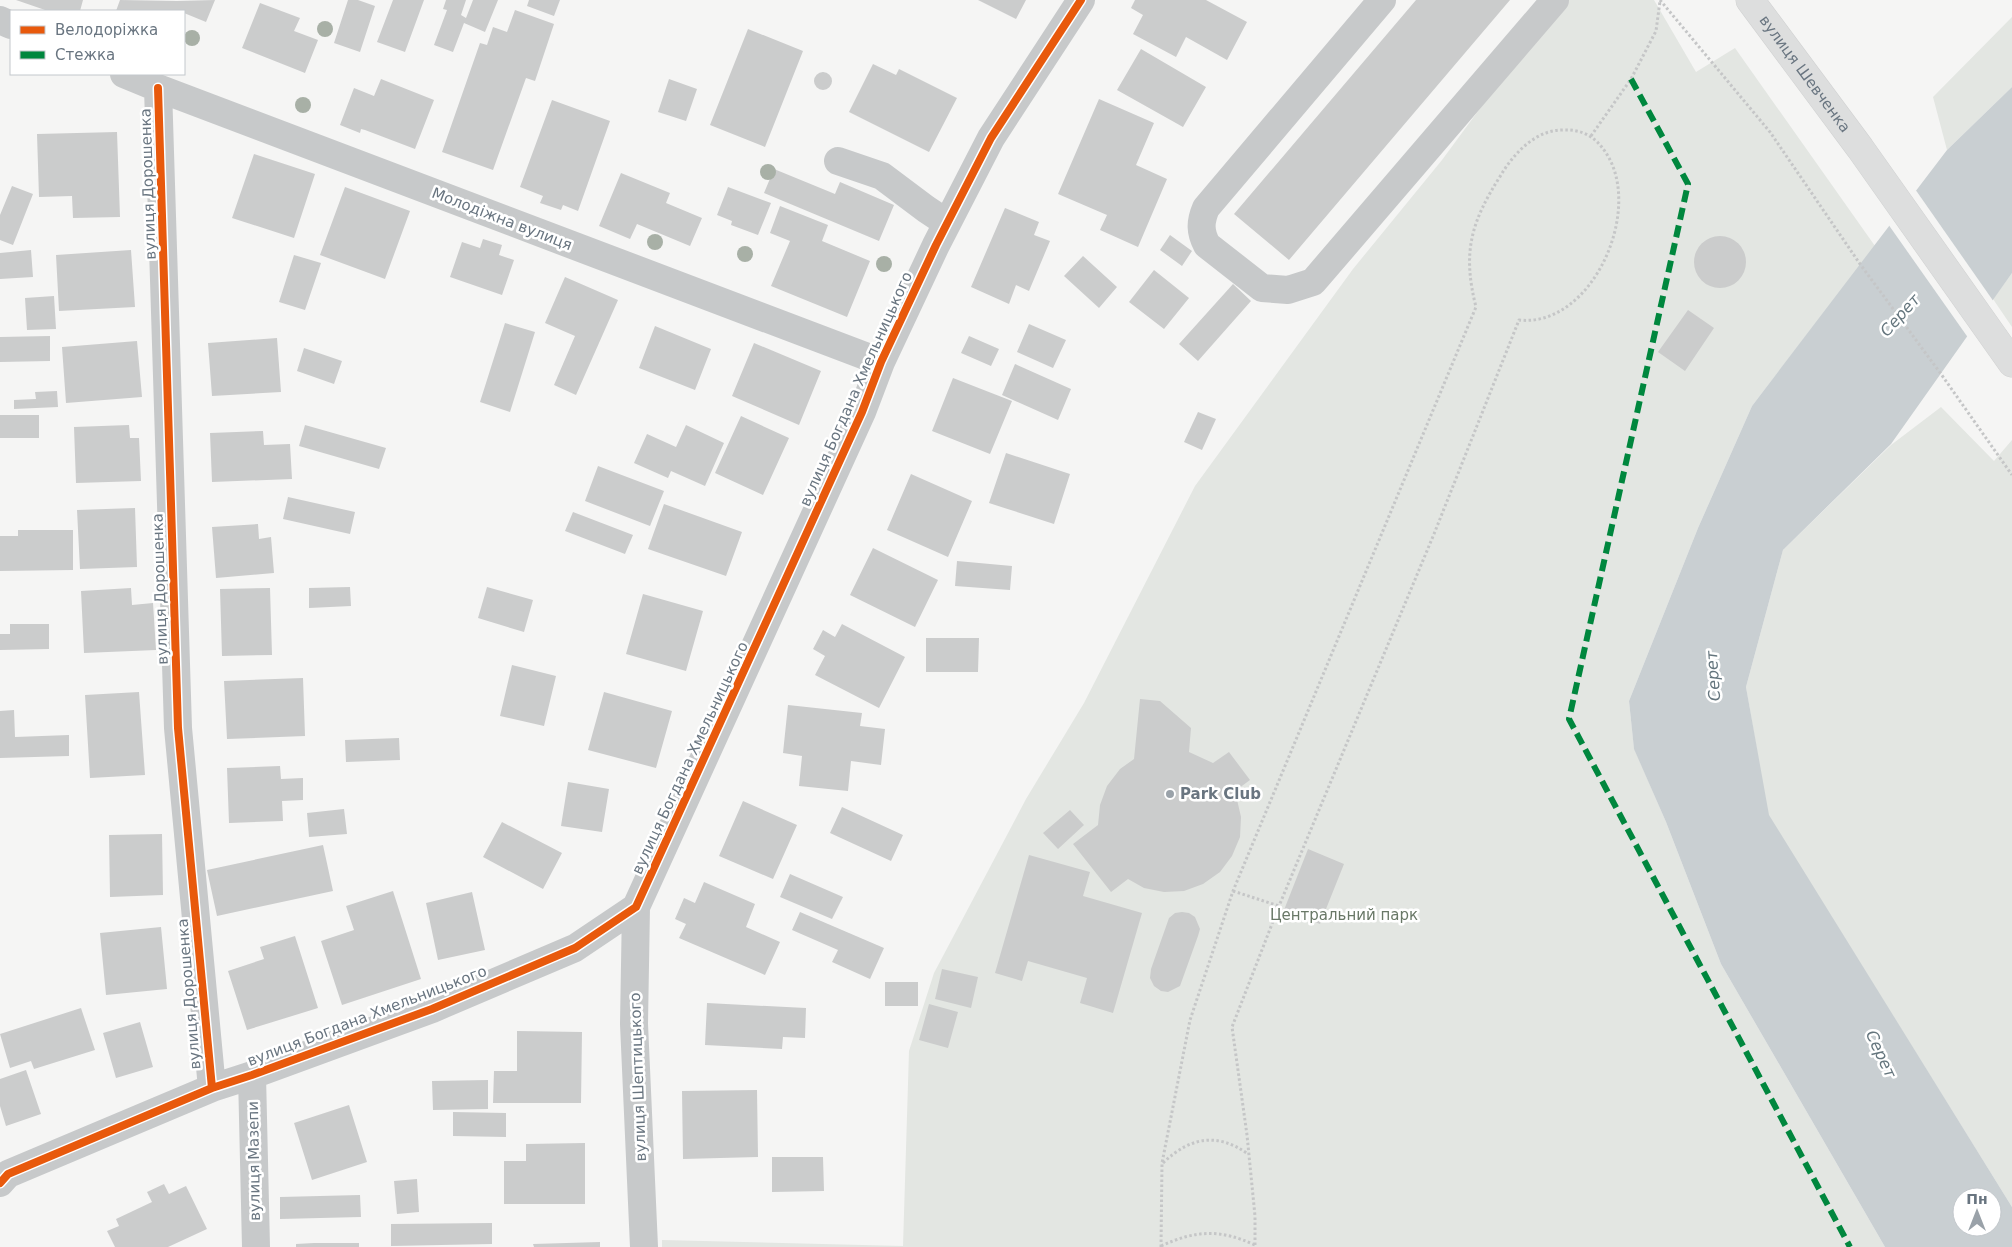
<svg xmlns="http://www.w3.org/2000/svg" width="2012" height="1247" viewBox="0 0 2012 1247" font-family="'DejaVu Sans',sans-serif">
  <style>
    .green { fill: #e3e6e2 }
    .water { fill: #c9cfd2; fill-rule: evenodd }
    .pier { fill: #f5f5f4 }
    .building { fill: #cbcccc }
    .lines { fill: none; stroke-linecap: round; stroke-linejoin: round }
    .major-casing { stroke: #d1d2d2; stroke-width: 29 }
    .path { stroke: #c5c6c7; stroke-width: 3; stroke-dasharray: 2.5 2.5; stroke-linecap: butt }
    .minor { stroke: #c7c9ca; stroke-width: 28 }
    .major { stroke: #dddede; stroke-width: 28 }
    .quiet { stroke: #00873e; stroke-width: 6; stroke-dasharray: 12 6; stroke-linecap: butt }
    .cycleway-casing { stroke: #fff; stroke-width: 11 }
    .cycleway { stroke: #e8590c; stroke-width: 8 }
    .tree { fill: #a8b0a6 }
    .poi-dot { fill: #9aa2a9; stroke: #fff; stroke-width: 2 }
    .labels { text-anchor: middle; dominant-baseline: central; stroke-width: 5; stroke-linejoin: round; paint-order: stroke }
    .street-label { font-size: 15px; fill: #697580; stroke: #fff }
    .poi-label { font-size: 15px; font-weight: bold; fill: #697580; stroke: #fff; text-anchor: start }
    .park-label { font-size: 15px; fill: #697867; stroke: #fff }
    .water-label { font-size: 16px; font-style: italic; fill: #64757d; stroke: #fff }
  </style>
  <rect width="100%" height="100%" fill="#f5f5f4"/>
  <!-- green -->
  <path class="green" d="M1560 0H1654L1696 72 1735 48 1875 246 1752 406 1698 528 1629 701 1634 748 1666 822 1721 964 1885 1247H662V1240L903 1246 909 1051 934 973 1026 799 1084 703 1195 486 1353 269 1442 160Z
    M2012 17V87L1947 150 1933 97Z
    M2012 273V327L1993 299Z
    M1941 407 1994 461 2012 440V1207L1768 815 1746 687 1783 550 1891 445Z"/>
  <!-- water -->
  <path class="water" d="M2012 87V273L1891 444 1783 550 1746 687 1769 815 2012 1207V1247H1885L1721 964 1666 822 1634 749 1629 701 1698 528 1752 406 1947 150ZM1962 1197H1992V1227H1962Z"/>
  <!-- pier -->
  <path class="pier" d="M1915 189 1994 302 1969 339 1888 224Z"/>
  <!-- building -->
  <path class="building" d="M16 0H83L80 11H48Z
    M120 0 177 1 215 0 206 22 184 13V11H116Z
    M348 0H358L375 6 360 52 334 43Z
    M393 0H424L405 52 377 42Z
    M446 0H466L461 15 466 18 473 0H498L485 32 464 23 453 52 434 45 447 10 443 9Z
    M529 0H560L554 16 527 6Z
    M978 0H1026L1016 19Z
    M1135 0H1206L1247 22 1227 60 1186 37 1176 57 1133 34 1143 15 1131 8Z
    M1416 0H1510L1289 260 1234 214Z
    M260 3 300 18 294 31 318 40 305 73 242 48Z
    M515 10 554 24 535 81 526 78 493 170 442 152 480 43 487 45 493 27 507 32Z
    M748 29 803 51 765 147 710 125Z
    M1141 49 1206 87 1183 127 1117 90Z
    M873 64 896 75 899 69 957 98 929 152 849 112Z
    M814 81a9 9 0 1 1 18 0a9 9 0 1 1-18 0Z
    M381 79 434 100 415 149 365 130 361 129 360 133 340 125 354 88 374 96Z
    M669 79 697 89 686 121 658 112Z
    M1099 99 1154 123 1136 165 1167 179 1138 247 1100 230 1107 215 1058 194Z
    M552 100 610 121 578 211 563 205 561 210 540 203 543 196 520 187Z
    M117 132 120 217 73 218 72 196 39 197 37 134Z
    M254 154 315 174 294 238 232 218Z
    M774 169 835 194 840 182 894 205 879 241 764 193Z
    M621 173 670 193 666 203 702 218 690 246 637 224 630 239 599 226Z
    M12 186 33 194 13 245 0 240V215Z
    M345 187 410 211 385 279 320 255Z
    M728 187 771 203 758 235 731 225 732 221 717 215Z
    M780 206 828 225 822 241 870 261 847 317 771 286 790 241 770 233Z
    M1005 208 1039 222 1034 235 1050 241 1029 291 1016 285 1009 304 971 287Z
    M1170 235 1192 251 1182 266 1160 250Z
    M1694 262a26 26 0 1 1 52 0a26 26 0 1 1-52 0Z
    M483 239 502 245 499 255 514 260 502 295 450 277 462 242 480 248Z
    M31 250 33 277 0 279V253Z
    M131 250 135 307 59 311 56 255Z
    M294 255 321 263 305 310 279 302Z
    M1083 256 1117 287 1099 308 1064 276Z
    M1154 270 1189 298 1164 329 1129 302Z
    M565 277 618 300 576 395 554 385 575 336 545 323Z
    M1233 284 1251 301 1198 361 1179 344Z
    M54 296 56 329 27 330 25 298Z
    M1688 310 1714 328 1685 371 1658 352Z
    M505 323 535 332 510 412 480 402Z
    M1029 324 1066 340 1053 368 1017 352Z
    M655 326 711 349 695 390 639 368Z
    M50 336V361L0 362V337Z
    M969 336 999 349 991 366 961 353Z
    M277 338 281 392 212 396 208 343Z
    M137 341 142 397 66 403 62 347Z
    M754 343 821 371 799 425 732 396Z
    M304 348 342 361 334 384 297 371Z
    M1015 364 1071 389 1058 420 1002 395Z
    M953 378 1012 401 990 454 932 431Z
    M57 391 58 407 14 409V400L36 399 35 392Z
    M1198 412 1216 419 1202 450 1184 442Z
    M0 415H39V438H0Z
    M741 416 789 438 763 495 715 473Z
    M129 425 130 438H139L141 481 76 483 74 427Z
    M305 425 386 448 379 469 299 446Z
    M686 425 724 443 705 486 671 471 668 478 634 463 647 434 676 447Z
    M263 431 264 445 290 444 292 479 212 482 210 433Z
    M1006 453 1070 474 1054 524 989 503Z
    M598 466 664 491 650 526 585 501Z
    M911 474 972 501 948 557 887 530Z
    M288 497 355 512 350 534 283 519Z
    M664 504 742 532 726 576 648 549Z
    M135 508 137 567 80 569 77 510Z
    M573 512 633 535 625 554 565 531Z
    M258 524 259 539 271 537 274 573 216 578 212 527Z
    M18 530H73V570L0 571V536H18Z
    M873 548 938 580 915 627 850 595Z
    M957 561 1012 566 1010 590 955 586Z
    M350 587 351 606 309 608V588Z
    M487 587 533 600 524 632 478 618Z
    M131 588 132 605 153 603 156 650 84 653 81 591Z
    M270 588 272 655 222 656 220 589Z
    M643 594 703 611 686 671 626 654Z
    M10 624H49V649L0 650V634H10Z
    M842 624 905 657 879 708 815 675 825 656 813 649 823 630 835 637Z
    M926 638H979L978 672H926Z
    M512 665 556 676 544 726 500 716Z
    M303 678 305 736 227 739 224 681Z
    M139 692 145 775 90 778 85 695Z
    M604 692 672 711 656 768 588 750Z
    M1140 699 1160 701 1191 728 1189 752 1213 763 1229 752 1250 780 1235 791 1241 817 1240 837 1232 856 1220 872 1203 884 1184 891 1164 892 1144 888 1128 879 1111 892 1073 844 1098 825 1100 805 1107 786 1120 769 1134 759Z
    M788 705 862 713 860 726 885 729 881 765 851 761 848 791 799 786 802 756 783 753Z
    M14 710 15 737 69 735V756L0 758V711Z
    M399 738 400 760 346 762 345 740Z
    M280 766 281 779 303 778V800L282 801 283 821 229 823 227 768Z
    M568 782 609 789 602 832 561 826Z
    M743 801 797 825 773 879 719 856Z
    M842 807 903 835 891 861 830 833Z
    M344 809 347 834 309 837 307 813Z
    M1070 810 1084 825 1058 849 1043 833Z
    M502 822 562 853 543 889 483 857Z
    M162 834 163 895 110 897 109 835Z
    M323 845 333 891 217 916 207 870Z
    M1308 849 1344 864 1320 924 1284 910Z
    M1029 855 1090 872 1083 896 1142 913 1113 1013 1080 1003 1087 978 1028 961 1022 981 995 973Z
    M790 874 843 897 832 919 780 897Z
    M704 882 755 904 746 927 780 942 765 975 679 938 686 924 675 919 684 898 695 903Z
    M393 891 421 979 342 1005 321 941 354 930 346 906Z
    M472 892 485 950 438 960 426 903Z
    M800 912 884 948 870 979 832 962 838 950 792 930Z
    M1182 912 1189 913 1195 917 1200 929 1198 936 1180 986 1168 992 1161 991 1154 986 1150 978 1151 969 1169 918 1175 913Z
    M161 927 167 989 106 995 100 933Z
    M295 936 318 1008 247 1030 228 971 264 959 260 947Z
    M942 969 978 977 971 1008 935 999Z
    M885 982H918V1006H885Z
    M707 1003 806 1008 805 1038 783 1037 782 1049 705 1045Z
    M929 1004 958 1012 948 1048 919 1040Z
    M81 1008 95 1050 34 1069 31 1061 10 1068 0 1034Z
    M140 1022 153 1067 116 1078 103 1033Z
    M517 1031 582 1032 581 1103H493L494 1071H517Z
    M26 1070 41 1114 6 1126 0 1106V1079Z
    M488 1080V1109L433 1110 432 1081Z
    M757 1090 758 1157 683 1159 682 1091Z
    M349 1105 367 1162 312 1180 294 1123Z
    M453 1112 506 1113V1137L453 1136Z
    M585 1143V1204H504V1161H526V1144Z
    M772 1157H823L824 1191 772 1192Z
    M417 1179 419 1212 397 1214 394 1181Z
    M164 1184 169 1194 186 1186 207 1229 168 1247H115L107 1231 119 1226 116 1219 152 1202 147 1192Z
    M360 1195 361 1217 280 1219V1197Z
    M492 1223V1244L391 1246V1224Z
    M600 1242V1247H534L533 1244Z
    M314 1243H359V1247H296V1244Z"/>
  <g class="lines">
    <defs>
      <g id="major">
        <path id="s1" d="M1750 0 1860 148 2012 363"/>
      </g>
    </defs>
    <!-- major casing -->
    <use href="#major" class="major-casing"/>
    <!-- path -->
    <path class="path" d="M1660 0 1770 132 1860 264 1941 374 2012 475
      M1591 136 1631 79 1656 31 1660 1
      M1233 891 1279 906 1232 1027 1247 1135 1255 1216V1247
      M1163 1163C1190 1137 1217 1132 1248 1154
      M1161 1246C1196 1230 1220 1229 1255 1245
      M1161 1247 1162 1163 1190 1020 1233 891 1476 307C1462 252 1471 222 1501 175 1514 153 1536 130 1562 130 1582 129 1595 136 1606 153 1644 210 1592 328 1519 320L1434 534 1279 906"/>
    <!-- minor -->
    <path class="minor" d="M1382 0 1206 208C1200 222 1200 232 1207 245L1262 288 1288 290 1313 282 1555 0
      M0 20 11 25
      M124 74 158 88 881 362
      M158 88 178 728 212 1088
      M838 161 882 176 926 209 947 223
      M636 907 634 1024 644 1247
      M252 1075 256 1247
      M0 1183 8 1174 212 1088 252 1075 432 1009 575 948 636 907 862 412 881 362 936 245 991 138 1081 0"/>
    <!-- major -->
    <use href="#major" class="major"/>
    <!-- quiet -->
    <path class="quiet" d="M1631 79 1688 184 1569 719 1850 1247"/>
    <defs>
      <path id="cycleway" d="M158 88 178 728 212 1088
        M0 1183 8 1174 212 1088 252 1075 432 1009 575 948 636 907 862 412 881 362 936 245 991 138 1081 0"/>
    </defs>
    <!-- cycleway casing -->
    <use href="#cycleway" class="cycleway-casing"/>
    <!-- cycleway -->
    <use href="#cycleway" class="cycleway"/>
  </g>
  <!-- trees -->
  <g class="tree">
    <circle cx="325" cy="29" r="8"/>
    <circle cx="192" cy="38" r="8"/>
    <circle cx="303" cy="105" r="8"/>
    <circle cx="768" cy="172" r="8"/>
    <circle cx="655" cy="242" r="8"/>
    <circle cx="745" cy="254" r="8"/>
    <circle cx="884" cy="264" r="8"/>
  </g>
  <!-- markers -->
  <circle class="poi-dot" cx="1170" cy="794" r="5"/>
  <g class="labels">
    <!-- street labels -->
    <g class="street-label">
      <text stroke="none"><textPath href="#s1" startOffset="92">вулиця Шевченка</textPath></text>
      <text transform="translate(148 184) rotate(-92)">вулиця Дорошенка</text>
      <text transform="translate(502 219) rotate(21)">Молодіжна вулиця</text>
      <text transform="translate(856 389) rotate(-66)">вулиця Богдана Хмельницького</text>
      <text transform="translate(160 589) rotate(-92)">вулиця Дорошенка</text>
      <text transform="translate(690 758) rotate(-65)">вулиця Богдана Хмельницького</text>
      <text transform="translate(189 994) rotate(-95)">вулиця Дорошенка</text>
      <text transform="translate(367 1016) rotate(-21)">вулиця Богдана Хмельницького</text>
      <text transform="translate(638 1077) rotate(-92)">вулиця Шептицького</text>
      <text transform="translate(254 1161) rotate(-91)">вулиця Мазепи</text>
    </g>
    <!-- poi labels -->
    <g class="poi-label">
      <text x="1180" y="794">Park Club</text>
    </g>
    <!-- park labels -->
    <g class="park-label">
      <text x="1344" y="915">Центральний парк</text>
    </g>
    <!-- water labels -->
    <g class="water-label">
      <text transform="translate(1900 315) rotate(-48)">Серет</text>
      <text transform="translate(1713 676) rotate(-94)">Серет</text>
      <text transform="translate(1881 1054) rotate(65)">Серет</text>
    </g>
  </g>
  <!-- legend -->
  <rect x="10" y="10" width="175" height="65" fill="#ffffff" stroke="#c3c8cc"/>
  <rect x="20" y="26" width="25" height="8" fill="#e8590c" stroke="#c3c8cc"/>
  <text x="55" y="35" font-size="15" fill="#697580">Велодоріжка</text>
  <rect x="20" y="51" width="25" height="8" fill="#00873e" stroke="#c3c8cc"/>
  <text x="55" y="60" font-size="15" fill="#697580">Стежка</text>
  <!-- north arrow -->
  <g transform="translate(1977 1212)"><circle r="24" fill="#ffffff" stroke="#c3c8cc"/>
  <path d="M0-4L9 19L0 12L-9 19Z" fill="#9aa2a9"/>
  <text y="-8" font-size="14" font-weight="bold" text-anchor="middle" fill="#697580">Пн</text>
  </g>
</svg>
